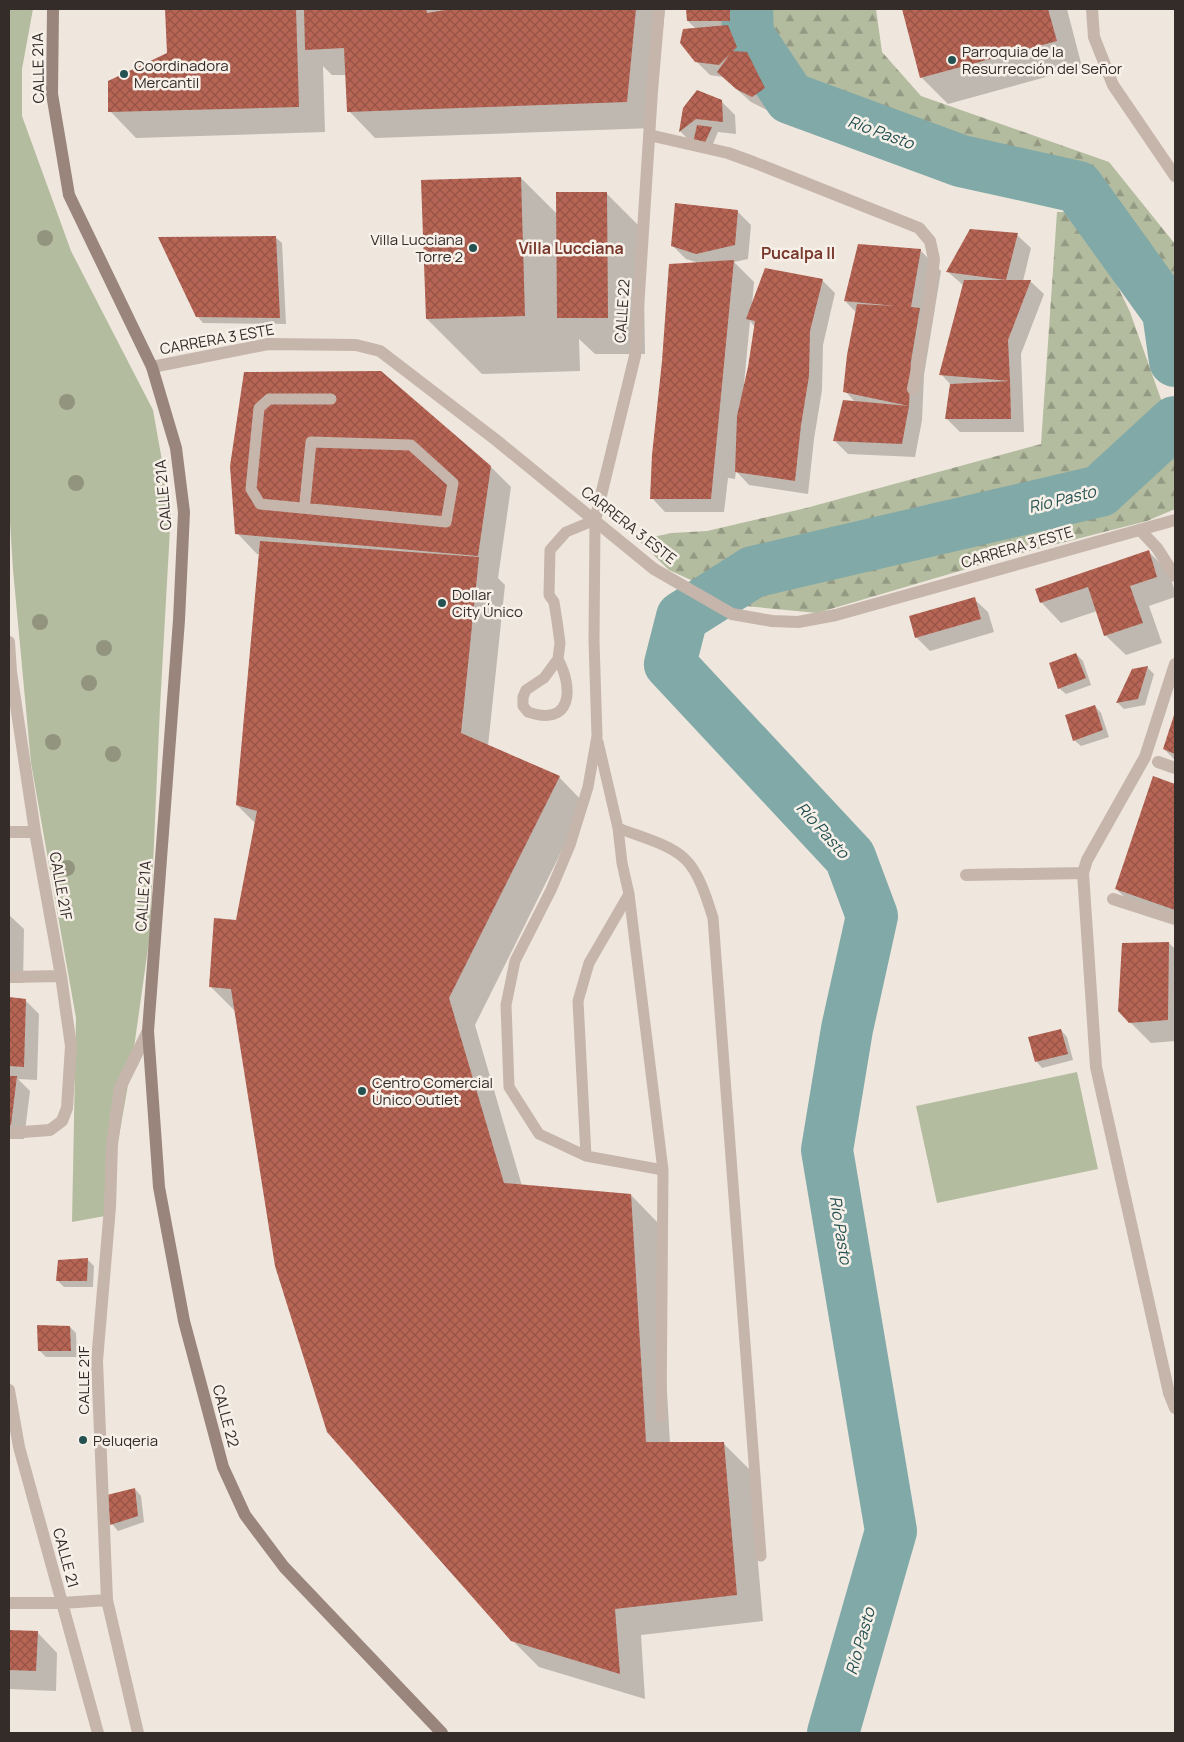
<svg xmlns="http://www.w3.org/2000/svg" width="1184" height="1742" viewBox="0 0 1184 1742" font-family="Manrope,sans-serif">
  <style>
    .forest { fill: url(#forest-firs) }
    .green { fill: #b4bc9f }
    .shadow { fill: #0003; fill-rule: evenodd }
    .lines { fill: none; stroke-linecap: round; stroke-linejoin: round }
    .river { stroke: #80a9a8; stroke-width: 52 }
    .building { fill: url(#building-cross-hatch) }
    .lane { stroke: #c6b5ab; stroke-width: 11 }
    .street { stroke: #c6b5ab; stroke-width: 12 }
    .secondary { stroke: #99857c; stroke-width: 12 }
    .tree { fill: #92947e }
    .poi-dot { fill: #245151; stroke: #f7f0e9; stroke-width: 2 }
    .labels { text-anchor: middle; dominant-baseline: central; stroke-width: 5; stroke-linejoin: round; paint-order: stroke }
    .poi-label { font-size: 15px; fill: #342c29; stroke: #f7f0e9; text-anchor: start }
    .street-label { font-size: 15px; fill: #342c29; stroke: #f7f0e9 }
    .water-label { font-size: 16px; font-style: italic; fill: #245151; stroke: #f7f0e9 }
    .neighbourhood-label { font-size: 16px; font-weight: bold; fill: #79392c; stroke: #f7f0e9 }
  </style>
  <defs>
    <pattern id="forest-firs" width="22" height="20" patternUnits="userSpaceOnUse" patternTransform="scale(1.25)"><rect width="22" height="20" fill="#b4bc9f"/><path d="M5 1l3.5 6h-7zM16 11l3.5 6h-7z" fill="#939982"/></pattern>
    <pattern id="building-cross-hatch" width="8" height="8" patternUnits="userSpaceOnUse" patternTransform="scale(1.25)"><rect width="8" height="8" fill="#b76554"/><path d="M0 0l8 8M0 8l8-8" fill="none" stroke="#965346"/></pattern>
  </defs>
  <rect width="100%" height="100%" fill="#efe6dd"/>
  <!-- forest -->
  <path class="forest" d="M765 9H876L882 52 921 96 1109 162 1175 244V303L1086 181 971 157 854 116 797 93 777 53 765 16Z
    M1057 212H1079L1102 254 1130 312 1168 419 1134 445 1082 490 948 517 725 573 704 586 669 570 638 540 672 533 707 531 806 508 1041 444Z
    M1175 442V509L1147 521 1014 555 817 613 745 606 753 585 980 531 1099 507Z"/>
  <!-- green -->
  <path class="green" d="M9 9H33L22 69V116L71 251 153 410 171 511 160 707 150 934 132 1062 105 1216 72 1222 76 1018 31 763 13 570 9 506Z
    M1077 1072 1098 1169 937 1203 916 1106Z"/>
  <!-- shadow -->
  <path class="shadow" d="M167 9H446L447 11 459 9H665L653 128 375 138 349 111 346 75H332L323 66 325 132 136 138 110 111 168 53Z
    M688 9H739L742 12 743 34H735L741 40 747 54 760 67 778 102 767 110 751 102 723 77 710 75 696 61V29L688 21Z
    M903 9H1067L1082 67 948 104 921 77Z
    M721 101 735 115 736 134 718 132 710 151 693 144 680 131 684 109Z
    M521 178 557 214 606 193 643 230 645 354H595L579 339 580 371 482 374 427 319Z
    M738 212 751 225 748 259 734 262 754 282 752 305 822 280 835 293 823 345 822 390 814 439 808 494 749 485 736 471 735 479 728 478 724 512H665L652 498 699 263 686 259 672 245ZM750 321 755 327 746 384H744Z
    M1017 235 1031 248 1023 281H1030L1044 294 1021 354 1024 432H960L947 419 951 385 941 374 963 285 948 272Z
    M275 237 282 243 286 324 203 323 197 316Z
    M920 250 941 271 924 375 922 420 915 457 848 454 834 440 856 403 845 391 856 312 845 301Z
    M491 467 511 487 498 578 505 585 488 746 559 777 585 804 475 1025 522 1186 631 1195 657 1222 670 1443H723L750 1470 763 1621 641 1635 645 1699 539 1667 512 1640 236 1012 210 986 237 921 255 823 237 805 260 554H257L237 533Z
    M1149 552 1169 572 1175 592V597L1149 606 1162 643 1126 655 1105 635 1097 611 1061 623 1041 602Z
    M974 599 988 612 994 632 930 651 916 637Z
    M1076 654 1083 661 1091 685 1066 694 1059 688Z
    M1147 667 1154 674 1145 705 1124 709 1118 703 1132 670Z
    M1095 706 1101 713 1109 737 1081 746 1074 740Z
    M1175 716V760L1164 749Z
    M1154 778 1175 785V918L1130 902 1116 889Z
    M9 915 24 929 23 983H9Z
    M1169 943 1175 949V1041L1151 1043 1119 1011Z
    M9 999 25 1000 39 1014 37 1080 18 1079 30 1091 24 1139H9Z
    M1061 1030 1067 1037 1073 1060 1042 1068 1036 1061Z
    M87 1259 94 1266 93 1287H64L57 1280Z
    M70 1327 76 1333 77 1357H46L39 1350Z
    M135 1489 141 1496 144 1522 118 1531 112 1524Z
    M9 1631 37 1632 57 1653 56 1691 9 1689Z"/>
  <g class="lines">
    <!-- river -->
    <path class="river" d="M747 9 748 35 790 98 961 161 1078 187 1168 312 1175 361
      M833 1733 891 1531 827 1150 847 1029 872 916 850 857 670 664 682 617 753 572 1100 491 1175 422"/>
  </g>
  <!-- building -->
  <path class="building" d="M165 9H296L299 107 108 112V81L167 53Z
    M304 9H426L427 13 451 9H636L627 102 347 112 344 48 305 50Z
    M686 9H730V21H687Z
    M902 9H1048L1057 41 920 78Z
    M728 25 737 47 719 65 695 62 680 43 683 29Z
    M732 51 747 52 765 88 752 97 736 89 717 72Z
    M697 90 722 100 723 122 696 119 679 132 683 108Z
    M697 125 712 127 704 145 693 143Z
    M521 177 525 316 426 319 421 180Z
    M556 192H607L608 318H557Z
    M675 203 738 210 735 245 696 254 671 246Z
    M970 229 1018 233 1006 280H1031L1008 340 1010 381 939 375 964 280H1006L946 272Z
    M276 236 280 318 196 317 158 237Z
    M858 244 921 249 911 307 920 308 911 361 909 406 902 444 833 441 843 400 909 406 843 392 847 355 857 304 896 306 844 301Z
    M734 260 711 499H650L652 455 662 361 669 264Z
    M765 268 823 279 810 331 809 376 801 425 795 481 735 472 737 416 748 367 755 321 746 319Z
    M381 371 491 466 478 556 235 534 230 466 244 372Z
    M1010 381 1011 419H945L950 384Z
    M260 541 479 557 461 733 560 776 449 998 504 1183 631 1194 646 1442H724L737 1595 615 1609 620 1674 511 1641 327 1432 275 1266 231 989 209 987 214 918 236 920 257 811 236 805Z
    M1149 550 1157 577 1130 586 1143 623 1104 636 1088 587 1040 603 1035 589Z
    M975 597 981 619 915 638 909 616Z
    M1076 653 1086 678 1058 689 1049 663Z
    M1148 666 1138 699 1116 703 1132 669Z
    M1095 705 1103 730 1073 741 1065 715Z
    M1175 712V754L1163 749Z
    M1153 776 1175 784V910L1115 889Z
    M1169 942 1168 1020 1129 1023 1118 1011 1122 943Z
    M9 997 26 999 24 1067 9 1066Z
    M1061 1029 1068 1054 1035 1062 1028 1037Z
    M9 1076H17L11 1125 9 1126Z
    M88 1258 87 1281H56L58 1260Z
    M37 1325 70 1326 71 1351H38Z
    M135 1488 138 1516 110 1525 107 1495Z
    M9 1630 38 1631 36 1671 9 1670Z"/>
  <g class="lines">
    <!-- lane -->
    <path class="lane" d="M305 502 311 442 411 445 453 483 446 522 260 504 251 489 259 408 269 399H331
      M558 659C574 689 572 727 528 712L523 706V697L526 690 544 678 558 659 560 643 557 621 554 602 549 595 550 550 566 532 595 520 594 641 597 736 588 787 570 845 551 890 515 961 506 1005 509 1087 539 1134 586 1156 663 1170
      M598 742 618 828 622 863 629 894 663 1170 661 1417
      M618 828C638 836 670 844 685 859 699 872 707 899 713 918L761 1556
      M586 1156 578 1001 589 963 629 894"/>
    <!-- street -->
    <path class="street" d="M1092 9 1094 37 1113 85 1175 176
      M649 135 728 153 753 162 919 228 930 241 934 259 928 312 913 389
      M152 367 268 344 356 345 380 351 496 440 654 569 732 614 772 621 798 622 836 615 1175 520
      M595 520 635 356 652 91 659 9
      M1140 530 1157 548 1175 576
      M9 642 11 672 35 832 61 976 71 1046 67 1108 62 1121 50 1130 9 1133
      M1158 762 1175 768
      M9 832H35
      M1083 873 1087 860 1145 757 1175 664
      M966 875 1083 873 1096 1067 1169 1393 1175 1408
      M1113 899 1175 919
      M9 977 61 976
      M9 1390 19 1447 98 1733
      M9 1603H62L107 1600
      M138 1733 107 1600 97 1361 110 1207 112 1144 120 1088 148 1031"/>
    <!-- secondary -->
    <path class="secondary" d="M53 9 52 94 69 195 152 367 176 448 184 512 179 620 148 1031 159 1187 184 1321 223 1467 245 1515 284 1567 442 1733"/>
  </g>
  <!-- trees -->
  <g class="tree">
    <circle cx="45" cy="238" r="8"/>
    <circle cx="67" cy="402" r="8"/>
    <circle cx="76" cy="483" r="8"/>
    <circle cx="40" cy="622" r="8"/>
    <circle cx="104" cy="648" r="8"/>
    <circle cx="89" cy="683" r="8"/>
    <circle cx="53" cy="742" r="8"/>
    <circle cx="113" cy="754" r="8"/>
    <circle cx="67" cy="868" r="8"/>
  </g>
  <!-- markers -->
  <g class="poi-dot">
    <circle cx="952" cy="60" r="5"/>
    <circle cx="124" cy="74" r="5"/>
    <circle cx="473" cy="248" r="5"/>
    <circle cx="442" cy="603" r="5"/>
    <circle cx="362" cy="1091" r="5"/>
    <circle cx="83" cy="1440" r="5"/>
  </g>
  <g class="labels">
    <!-- poi labels -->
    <g class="poi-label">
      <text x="962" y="51">Parroquia de la<tspan x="962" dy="17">Resurrección del Señor</tspan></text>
      <text x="134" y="65">Coordinadora<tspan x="134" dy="17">Mercantil</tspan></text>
      <text x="463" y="239" text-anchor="end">Villa Lucciana<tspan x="463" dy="17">Torre 2</tspan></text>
      <text x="452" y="594">Dollar<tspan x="452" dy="17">City Único</tspan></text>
      <text x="372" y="1082">Centro Comercial<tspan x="372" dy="17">Único Outlet</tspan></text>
      <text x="93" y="1440">Peluqeria</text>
    </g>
    <!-- street labels -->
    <g class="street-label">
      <text transform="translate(38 68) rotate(-91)">CALLE 21A</text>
      <text transform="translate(622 311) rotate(-86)">CALLE 22</text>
      <text transform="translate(217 339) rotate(-10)">CARRERA 3 ESTE</text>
      <text transform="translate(163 495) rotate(-95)">CALLE 21A</text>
      <text transform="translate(629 525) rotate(38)">CARRERA 3 ESTE</text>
      <text transform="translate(1017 547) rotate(-16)">CARRERA 3 ESTE</text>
      <text transform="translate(61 886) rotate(80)">CALLE 21F</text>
      <text transform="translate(143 896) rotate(-86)">CALLE 21A</text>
      <text transform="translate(83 1380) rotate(-90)">CALLE 21F</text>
      <text transform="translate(226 1416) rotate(75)">CALLE 22</text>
      <text transform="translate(66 1558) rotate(75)">CALLE 21</text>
    </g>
    <!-- water labels -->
    <g class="water-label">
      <text transform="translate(881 132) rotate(20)">Río Pasto</text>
      <text transform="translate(1062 499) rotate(-14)">Río Pasto</text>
      <text transform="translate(823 830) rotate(48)">Río Pasto</text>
      <text transform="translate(841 1230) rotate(81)">Río Pasto</text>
      <text transform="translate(860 1641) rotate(-74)">Río Pasto</text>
    </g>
    <!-- neighbourhood labels -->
    <g class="neighbourhood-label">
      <text x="571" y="248">Villa Lucciana</text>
      <text x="798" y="253">Pucalpa II</text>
    </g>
  </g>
  <!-- border -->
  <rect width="1184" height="1742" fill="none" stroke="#342c29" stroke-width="20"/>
</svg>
